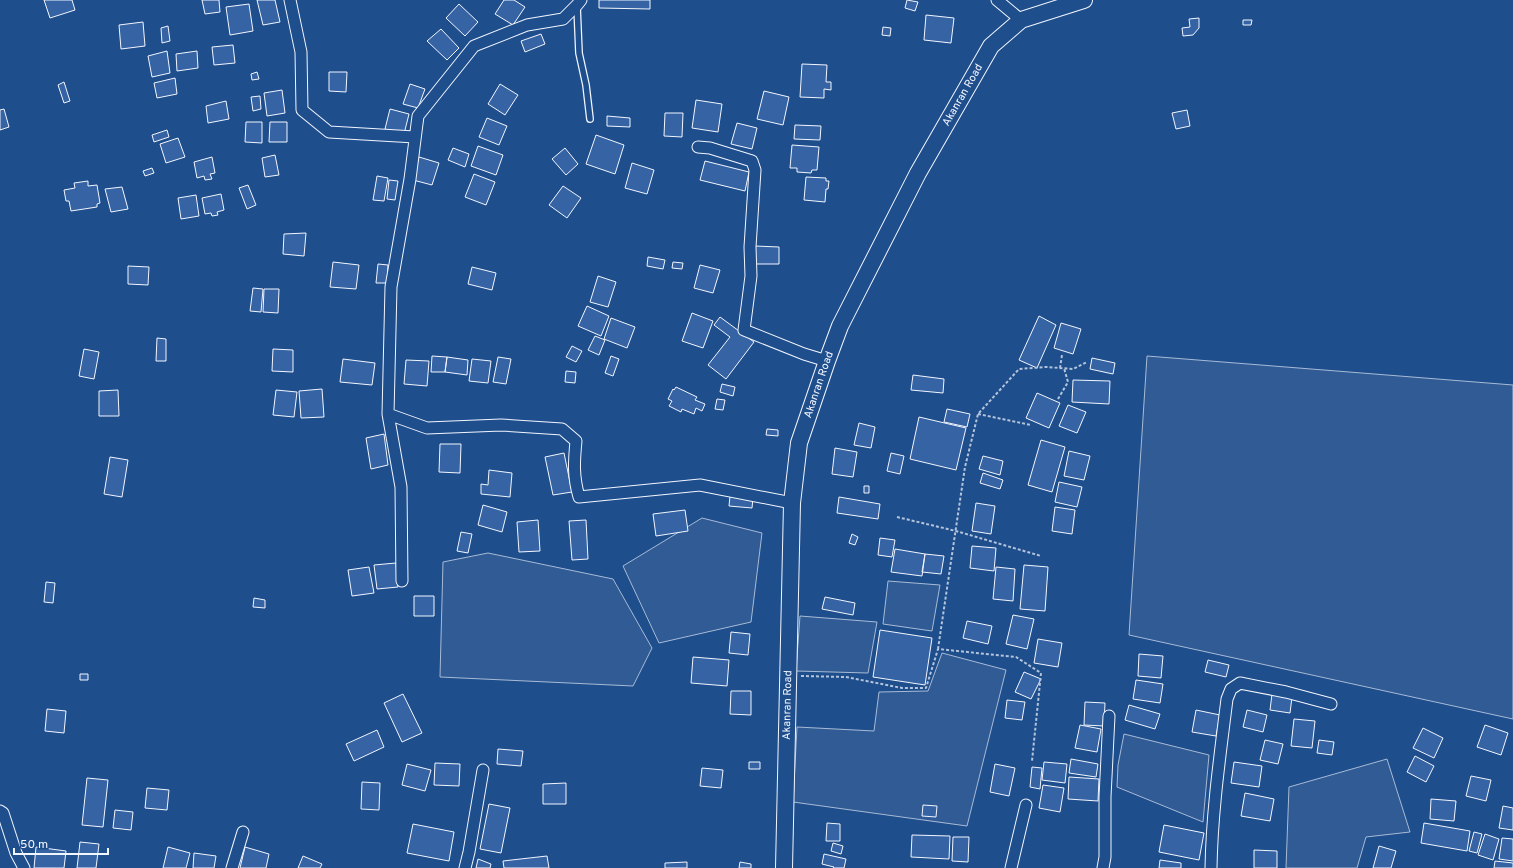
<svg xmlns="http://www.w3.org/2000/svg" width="1513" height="868" viewBox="0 0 1513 868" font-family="Overpass,sans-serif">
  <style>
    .green { fill: #305b95; stroke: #a8bbd7 }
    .building { fill: #3563a3; stroke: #f2f6ff }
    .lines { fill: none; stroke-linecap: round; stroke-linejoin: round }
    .lane-casing { stroke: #f2f6ff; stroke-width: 8 }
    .street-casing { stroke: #f2f6ff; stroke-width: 13 }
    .secondary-casing { stroke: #f2f6ff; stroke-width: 18 }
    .path { stroke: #b3c4dc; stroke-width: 2; stroke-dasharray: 3 2; stroke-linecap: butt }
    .lane { stroke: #1f4e8c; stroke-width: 5.5 }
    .street { stroke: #1f4e8c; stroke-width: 11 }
    .secondary { stroke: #1f4e8c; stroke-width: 16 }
    .labels { text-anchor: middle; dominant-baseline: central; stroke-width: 3; stroke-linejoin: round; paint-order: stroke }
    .street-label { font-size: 11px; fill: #f2f6ff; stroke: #1f4e8c }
  </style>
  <rect width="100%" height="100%" fill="#1f4e8c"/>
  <!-- green -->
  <path class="green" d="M1147 356 1513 385V719L1129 635Z
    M702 518 762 533 751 622 659 643 623 566Z
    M488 553 613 579 652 648 633 686 440 677 443 562Z
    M888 581 940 585 932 631 883 624Z
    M800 616 877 622 868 673 796 671Z
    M942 653 1006 670 967 826 793 802 797 727 874 731 879 692 928 691Z
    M1124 734 1209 755 1203 822 1117 787 1118 765Z
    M1387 759 1410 832 1366 837 1357 868H1286L1289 787Z"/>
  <!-- building -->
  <path class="building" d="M44 0H72L75 10 50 18Z
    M202 0H219L220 12 205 14Z
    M257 0H275L280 22 263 25Z
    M504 0H514L525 7 513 25 495 14Z
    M599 0H650V9L599 8Z
    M907 0 918 2 915 11 905 8Z
    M249 4 253 31 230 35 226 7Z
    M459 4 478 22 465 36 446 18Z
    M926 15 954 18 951 43 924 40Z
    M1199 18V28L1193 35 1183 36 1182 28 1190 27 1189 19Z
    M1243 20H1252L1251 25H1243Z
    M143 22 145 46 121 49 119 25Z
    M168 26 170 41 162 43 161 28Z
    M883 27 891 28 890 36 882 35Z
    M441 29 459 48 447 60 427 41Z
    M541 34 545 44 525 52 521 41Z
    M233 45 235 63 214 65 212 47Z
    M167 51 170 73 152 77 148 56Z
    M197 51 198 68 177 71 176 54Z
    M802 64 827 65 826 82H831V90L824 89V98L800 97Z
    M257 72 259 79 252 80 251 74Z
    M329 72H347L346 92 329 91Z
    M175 78 177 94 157 98 154 83Z
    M64 82 70 101 64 103 58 85Z
    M410 84 425 89 418 108 403 104Z
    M500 84 518 95 505 115 488 104Z
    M282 90 285 113 267 116 264 93Z
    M764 91 789 97 783 125 757 119Z
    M260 96 261 109 253 111 251 97Z
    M696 100 722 104 718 132 692 128Z
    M226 101 229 119 208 123 206 106Z
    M4 109 9 127 0 130V110Z
    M390 109 409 114 404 134 385 129Z
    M1187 110 1190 126 1176 129 1172 113Z
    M665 113H683L682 137 664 136Z
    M607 116 630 118V127L607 126Z
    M487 118 507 126 499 145 479 137Z
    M246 122H262V143L245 142Z
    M270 122H287V142H269Z
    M737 123 757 128 752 149 731 144Z
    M795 125 821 126 820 140 794 139Z
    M167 130 169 137 154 142 152 135Z
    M596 135 624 145 615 174 586 164Z
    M178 138 185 157 166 163 160 144Z
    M792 145 819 147 817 170H812L811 173 797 172V168H790Z
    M478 146 503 155 496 175 471 166Z
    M453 148 469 154 465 167 448 160Z
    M565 148 578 164 566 175 552 159Z
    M275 155 279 175 265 177 262 158Z
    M212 157 215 173 210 174 212 179 205 180 204 176 197 178 194 162Z
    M419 157 439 163 432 185 413 180Z
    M705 161 749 172 745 191 700 180Z
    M632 163 654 170 647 194 625 188Z
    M152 168 154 173 145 176 143 171Z
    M474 174 495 182 486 205 465 197Z
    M377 176 388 178 384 201 373 200Z
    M806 177 826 178V181H829L828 189H826L825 202 804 200Z
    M389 180 398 181 395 200 387 199Z
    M88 181V186L97 185 100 203 97 204V207L71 211 69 201H66L64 190 75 188 74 183Z
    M248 185 256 205 247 209 239 188Z
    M563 186 581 198 567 218 549 205Z
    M122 187 128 209 111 212 105 189Z
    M221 194 224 210 217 212 218 215 212 216 211 213 205 214 202 198Z
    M196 195 199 216 181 219 178 198Z
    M306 233 304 256 283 254 284 234Z
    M755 246 779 247V264H755Z
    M648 257 665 260 663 269 647 266Z
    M333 262 359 265 356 289 330 287Z
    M673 262 683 263 682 269 672 268Z
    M378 264 388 265 387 283H376Z
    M700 265 720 270 713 293 694 288Z
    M128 266 149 267 148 285 128 284Z
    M472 267 496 273 492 290 468 284Z
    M598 276 616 282 608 307 590 302Z
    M253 288 263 289 261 312 250 311Z
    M264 289H279L278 313 263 312Z
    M587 306 609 316 601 336 578 326Z
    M692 313 713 321 703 348 682 341Z
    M1039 316 1056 325 1037 368 1019 360Z
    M720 317 754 342 726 379 708 365 730 337 714 325Z
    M611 318 635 327 627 348 604 339Z
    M1061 323 1081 329 1073 354 1054 348Z
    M595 336 605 340 599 355 588 350Z
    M157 338 166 339V361H156Z
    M572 346 582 351 576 362 566 357Z
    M84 349 99 352 94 379 79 376Z
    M273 349 293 350V372L272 371Z
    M432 356 447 357 445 372H431Z
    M611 356 619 359 613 376 605 373Z
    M447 357 468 360 467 375 445 372Z
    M498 357 511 359 506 384 493 382Z
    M1092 358 1115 363 1113 374 1090 369Z
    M343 359 375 363 372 385 340 382Z
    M472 359 491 361 488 383 469 381Z
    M406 360 429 361 427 386 404 384Z
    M566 371 576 372 575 383 565 382Z
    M913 375 944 379 943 393 911 390Z
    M1073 380 1110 381 1109 404 1072 402Z
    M722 384 735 387 733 396 720 392Z
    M676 387 697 397 695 400 705 404 702 411 696 408 694 414 682 409 681 412 669 406 672 401 668 399 673 389 674 390Z
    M322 389 324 417 301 418 299 391Z
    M118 390 119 416H99V391Z
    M276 390 297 392 294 417 273 415Z
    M1037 393 1060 403 1049 428 1026 418Z
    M717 399 725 400 723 410 715 409Z
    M1068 405 1086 412 1077 433 1059 426Z
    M947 409 970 414 967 427 944 422Z
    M919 417 966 428 956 470 910 459Z
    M859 423 875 427 871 448 854 445Z
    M767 429 778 430V436L766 435Z
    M384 434 388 465 371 469 366 438Z
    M1041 440 1065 447 1052 492 1028 485Z
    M440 444H461L460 473 439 472Z
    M835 448 857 452 853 477 832 474Z
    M1069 451 1090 456 1084 480 1064 476Z
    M564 453 572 492 553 495 545 457Z
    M891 453 904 456 900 474 887 471Z
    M983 456 1003 461 1000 475 979 469Z
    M110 457 128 460 122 497 104 494Z
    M489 470 512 473 510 497 481 494V484L488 485Z
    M983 473 1003 480 1000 489 980 483Z
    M1059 482 1082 487 1077 507 1055 502Z
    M864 486H869V493H864Z
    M730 496 753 498 752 508 729 506Z
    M839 497 880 504 878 519 837 513Z
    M976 503 995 506 991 534 972 531Z
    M483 505 507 512 502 532 478 525Z
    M1055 507 1075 510 1072 534 1052 531Z
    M685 510 688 531 656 536 653 514Z
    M538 520 540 551 519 552 517 522Z
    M586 520 588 559 572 560 569 521Z
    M461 532 472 534 468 553 457 551Z
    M852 534 858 537 855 545 849 543Z
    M880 538 895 540 892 557 878 555Z
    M972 546 996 548 994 571 970 568Z
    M895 549 925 554 922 576 891 572Z
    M925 554 944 556 941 574 922 572Z
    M396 563 398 587 377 589 374 565Z
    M1024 565 1048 567 1045 611 1020 609Z
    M369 567 374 593 352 596 348 570Z
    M996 567 1015 569 1013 601 993 599Z
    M46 582 55 583 53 603 44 602Z
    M414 596H434V616H414Z
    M825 597 855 603 853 615 822 609Z
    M254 598 265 600V608L253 607Z
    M1013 615 1034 619 1027 649 1006 644Z
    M967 621 992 626 988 644 963 638Z
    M880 630 932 638 925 685 873 677Z
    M731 632 750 634 748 655 729 653Z
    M1038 639 1062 643 1058 667 1034 663Z
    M1139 654 1163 656 1161 678 1138 676Z
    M693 657 729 660 727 686 691 683Z
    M1208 660 1229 665 1226 677 1205 672Z
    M1024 672 1041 679 1031 699 1015 692Z
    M80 674H88V680H80Z
    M1136 680 1163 684 1160 703 1133 699Z
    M731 691H751V715L730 714Z
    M403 694 422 733 402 742 384 703Z
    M1272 694 1292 697 1290 713 1270 710Z
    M1007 700 1025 702 1022 720 1005 718Z
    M1085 702 1105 703 1104 726 1084 725Z
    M1129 705 1160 714 1155 729 1125 720Z
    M47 709 66 711 64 733 45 731Z
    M1196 710 1220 715 1216 736 1192 732Z
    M1247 710 1267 715 1263 732 1243 727Z
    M1294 719 1315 721 1312 748 1291 746Z
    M1080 725 1101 729 1097 752 1075 748Z
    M1485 725 1508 733 1501 755 1477 747Z
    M1423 728 1443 738 1434 758 1413 748Z
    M377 730 384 747 354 761 346 744Z
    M1265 740 1283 744 1278 764 1260 760Z
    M1319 740 1334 742 1332 755 1317 753Z
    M498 749 523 751 521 766 497 764Z
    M1415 756 1434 766 1426 782 1407 772Z
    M1071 759 1098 764 1096 777 1069 773Z
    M749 762H760V769H749Z
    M1044 762 1067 764 1065 783 1042 780Z
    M1234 762 1262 766 1259 787 1231 783Z
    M435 763 460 764 459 786 434 785Z
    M407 764 431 770 425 791 402 785Z
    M995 764 1015 768 1009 796 990 792Z
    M1032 767 1042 768 1040 789 1030 787Z
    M702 768 723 770 721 788 700 786Z
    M1471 776 1491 780 1486 801 1466 796Z
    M1069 777 1099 779 1098 801 1068 799Z
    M87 778 108 780 103 827 82 825Z
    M362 782 380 783 379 810 361 809Z
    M566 783V804H543V784Z
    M1043 785 1064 788 1060 812 1039 808Z
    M147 788 169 790 167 810 145 808Z
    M1245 793 1274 799 1270 821 1241 816Z
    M1431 799 1456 801 1454 821 1430 819Z
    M489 804 510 808 501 853 480 849Z
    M923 805 937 806 936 817 922 816Z
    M1503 806 1513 808V830L1499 828Z
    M115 810 133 812 131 830 113 828Z
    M827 823 840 824V841H826Z
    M1424 823 1470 831 1467 851 1421 843Z
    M413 824 454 832 449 861 407 853Z
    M1164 825 1204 833 1199 860 1159 852Z
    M1474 832 1482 834 1477 853 1469 851Z
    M1485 834 1499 839 1493 860 1478 855Z
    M912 835 950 836 949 859 911 857Z
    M953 837H969L968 862 952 861Z
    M1502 838 1513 839V861L1499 859Z
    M80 842 99 844 96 868H77Z
    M833 843 843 846 841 854 831 851Z
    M1379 846 1396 851 1391 868H1373Z
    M36 847 66 851 64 868H34Z
    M168 847 190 853 186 868H163Z
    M245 847 269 854 266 868H240Z
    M1254 850 1277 851V868H1254Z
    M194 853 216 856 214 868H193Z
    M824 854 846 859 844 868H833L834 867 822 864Z
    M303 856 322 864 320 868H298Z
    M547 856 549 868H504L503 861Z
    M478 859 491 864 490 868H476Z
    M1160 860 1181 863V868H1159Z
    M1495 861 1513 863V868H1494Z
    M687 862V868H665V863Z
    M740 862 751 864V868H739Z"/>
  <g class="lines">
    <defs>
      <path id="lane" d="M577 6 579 53 586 85 590 119"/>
      <path id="street" d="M290 0 301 52 302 110 329 132 415 137
        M581 0 577 5 563 19 527 25 474 46 418 116 410 179 391 287 388 414 427 428 501 425 562 429 576 441C574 462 573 476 579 497L700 485 792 503
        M997 0 1021 20
        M698 147 710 148 752 161 755 170 750 247 751 276 744 330 804 354 827 361
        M388 414 401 487 402 581
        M0 811 3 813 16 853 24 868
        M232 868 243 832
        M465 868 469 852 483 770
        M1011 868 1026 805
        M1103 868 1105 857V797L1109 716
        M1211 868C1212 811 1220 756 1227 699L1231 689 1240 683 1286 692 1331 704"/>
      <g id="secondary">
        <path id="s1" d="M784 868 792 503 799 443 827 361 840 326 918 173 991 46 1021 20 1084 0"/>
      </g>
    </defs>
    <!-- lane casing -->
    <use href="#lane" class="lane-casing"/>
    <!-- street casing -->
    <use href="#street" class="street-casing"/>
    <!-- secondary casing -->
    <use href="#secondary" class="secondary-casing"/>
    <!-- path -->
    <path class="path" d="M1060 368 1062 355
      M1058 399 1068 382 1064 368
      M978 414 1031 425
      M897 517 956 531 1041 556
      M938 649 965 467 978 414 1019 369 1046 367 1073 369 1087 362
      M801 676 846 677 902 688H926L938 649 1016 657 1041 673 1032 761"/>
    <!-- lane -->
    <use href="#lane" class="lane"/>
    <!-- street -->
    <use href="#street" class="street"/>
    <!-- secondary -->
    <use href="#secondary" class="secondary"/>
  </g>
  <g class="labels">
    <!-- street labels -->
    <g class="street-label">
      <text stroke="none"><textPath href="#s1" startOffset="811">Akanran Road</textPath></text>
      <text stroke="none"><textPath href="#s1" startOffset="487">Akanran Road</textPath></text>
      <text stroke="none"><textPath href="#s1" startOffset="163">Akanran Road</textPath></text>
    </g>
  </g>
  <!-- scale -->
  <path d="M14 848v6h94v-6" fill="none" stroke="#f2f6ff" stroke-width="2"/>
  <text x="20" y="848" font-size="12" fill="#f2f6ff" stroke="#1f4e8c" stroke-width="3" paint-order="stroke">50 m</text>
</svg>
